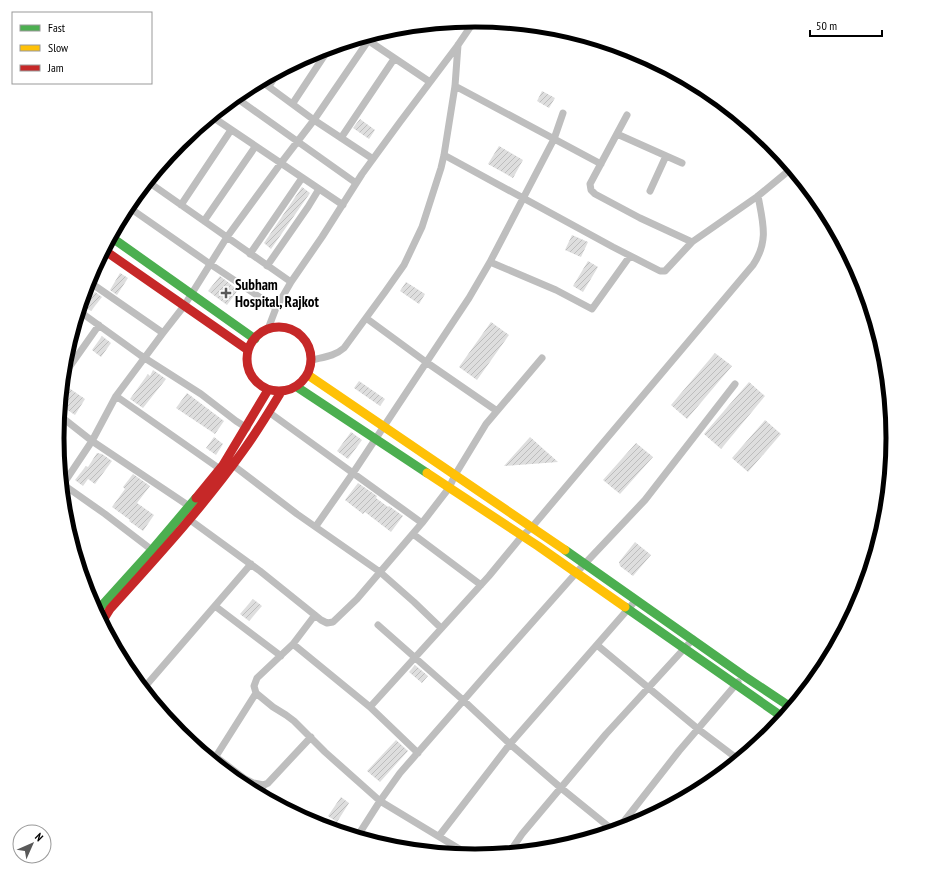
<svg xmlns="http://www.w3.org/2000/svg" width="950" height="876" viewBox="0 0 950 876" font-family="'PT Sans Narrow',sans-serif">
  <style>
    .building { fill: url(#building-hatch) }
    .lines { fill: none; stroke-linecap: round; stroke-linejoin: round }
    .street { stroke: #bebebe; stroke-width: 7 }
    .fast { stroke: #4caf50; stroke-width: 9 }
    .slow { stroke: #ffc107; stroke-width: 9 }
    .jam { stroke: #c62828; stroke-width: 9 }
    .poi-dot { fill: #595959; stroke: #fff; stroke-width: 1.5 }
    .labels { text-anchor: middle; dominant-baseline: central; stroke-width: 3.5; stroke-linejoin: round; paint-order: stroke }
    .poi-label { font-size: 15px; font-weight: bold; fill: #000; stroke: #fff; text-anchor: start }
    .rim { fill: none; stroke: #000; stroke-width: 5 }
  </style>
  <defs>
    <pattern id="building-hatch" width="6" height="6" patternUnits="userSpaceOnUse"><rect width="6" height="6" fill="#dedede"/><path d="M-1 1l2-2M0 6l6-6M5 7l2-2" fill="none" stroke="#bdbdbd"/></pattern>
  </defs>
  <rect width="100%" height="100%" fill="#fff"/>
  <!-- building -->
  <path class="building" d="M542 91 555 98 549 108 537 101Z
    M360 119 375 130 369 139 353 128Z
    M499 146 523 160 513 178 488 164Z
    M302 187 310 193 271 249 264 243Z
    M572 235 588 242 581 257 565 250Z
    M588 261 598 267 583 292 573 286Z
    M120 273 128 278 117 295 110 290Z
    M220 276 238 290 227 305 208 291Z
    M406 282 425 294 419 304 400 291Z
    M95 292 102 297 91 311 84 307Z
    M491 322 509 335 477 380 459 367Z
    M102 336 111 343 101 357 92 350Z
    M715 353 732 366 687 419 671 405Z
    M153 370 166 379 143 408 130 399 148 374 150 376Z
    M359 381 385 399 380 406 354 388Z
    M749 382 765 396 721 449 704 434Z
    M66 386 85 399 75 415 60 405 62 392Z
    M187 393 224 421 215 434 176 408Z
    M765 420 781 434 748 472 732 458Z
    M351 432 362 440 348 459 337 451Z
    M214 437 223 444 216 455 206 448Z
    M530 437 558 462 504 466Z
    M636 443 653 457 620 494 603 480Z
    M97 453 102 454 112 461 95 484 88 479 83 486 75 480 86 466 88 467Z
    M133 474 150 486 137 503 154 515 143 531 129 521 130 520 112 507 125 489 123 487Z
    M358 483 377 496 376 498 388 507 389 506 403 516 391 532 365 512 363 514 345 500Z
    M635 542 651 555 633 576 620 566 619 562Z
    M253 599 262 606 249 621 240 614Z
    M415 665 428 676 422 683 409 672Z
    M396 740 408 751 380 782 367 771Z
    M341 797 349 803 337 822 328 816Z"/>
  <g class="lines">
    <!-- street -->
    <path class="street" d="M363 37 430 82
      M261 81 314 120 373 159
      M269 86 278 72
      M455 86 601 164
      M235 97 356 183
      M293 103 330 47
      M627 115 590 184 591 190 595 194 640 218 692 242
      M211 116 343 205
      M617 134 682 163
      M341 138 394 59
      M444 155 613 247 660 271H665L692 242 758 196 792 168
      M147 181 291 282
      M650 191 666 156
      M181 205 231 130
      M127 206 210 264 276 308
      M204 221 255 147
      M250 254 302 178
      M490 262 556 290 592 309 630 256
      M267 266 308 207 319 189
      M88 281 163 333
      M79 311 140 355 201 394 236 421 247 428
      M366 318 426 362 497 411
      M268 329 276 308 291 282 322 237 362 174 400 122 458 45 475 20
      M312 360C324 357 335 356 344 348L385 292 404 265 422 227 441 168 444 155 455 86 458 45
      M63 376 99 325
      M116 396 220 469
      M270 413 422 523
      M59 415 92 441 189 506
      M234 466 297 514 380 572 414 602 441 628
      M61 483 105 514 152 550
      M62 486 92 441 116 396 163 333 184 306 227 237 281 163 314 120 368 41
      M186 517 260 571 321 620 327 623 333 622 357 599 422 523 449 488 455 475 486 424 542 358
      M316 526 353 473 469 298 490 262 554 139 563 113
      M413 534 481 585
      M215 606 281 656
      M315 615 293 644 257 678 254 686 256 693 273 707 286 715 294 721 325 752 380 801 471 856
      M378 625 463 700 510 744 561 788 614 831
      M293 644 370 707 418 753
      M597 645 698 729 739 760
      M143 689 251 564
      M370 707 489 576 522 536 532 527 753 265C769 241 763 223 758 196
      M179 733 216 757 245 779 253 783 264 785 268 783 311 737
      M213 761 256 693
      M258 794 264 785
      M618 829 679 751 738 682
      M439 836 510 744 636 600
      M357 837 380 801 400 773 490 670 576 573 645 500 735 384
      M509 853 522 834 606 734 693 639"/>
    <!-- fast -->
    <path class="fast" d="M111 237 255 339
      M297 387 427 473
      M565 550 744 676 792 708
      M625 607 784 718
      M96 612 152 550 196 498"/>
    <!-- slow -->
    <path class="slow" d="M308 375 565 550
      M427 473 538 546 625 607"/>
    <!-- jam -->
    <path class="jam" d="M104 250 248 350
      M247 359a32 32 0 1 1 64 0a32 32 0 1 1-64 0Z
      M196 498 223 465 268 390
      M102 622 110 609C156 558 203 507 243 451 257 432 269 412 281 392"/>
  </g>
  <!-- markers -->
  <path class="poi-dot" d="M224 287h4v4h4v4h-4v4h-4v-4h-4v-4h4z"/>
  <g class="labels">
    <!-- poi labels -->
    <g class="poi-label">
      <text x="235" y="284">Subham<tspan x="235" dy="17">Hospital, Rajkot</tspan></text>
    </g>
  </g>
  <!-- crop -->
  <path d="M0 0H950V876H0ZM64 438a411 411 0 1 1 822 0a411 411 0 1 1-822 0Z" fill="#fff" fill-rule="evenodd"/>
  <path class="rim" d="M64 438a411 411 0 1 1 822 0a411 411 0 1 1-822 0Z"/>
  <!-- legend -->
  <rect x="12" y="12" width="140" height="72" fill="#ffffff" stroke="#999999"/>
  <rect x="20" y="25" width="20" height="6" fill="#4caf50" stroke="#999999"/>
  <text x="48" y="32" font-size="12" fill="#000000">Fast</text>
  <rect x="20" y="45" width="20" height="6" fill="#ffc107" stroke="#999999"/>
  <text x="48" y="52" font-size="12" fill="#000000">Slow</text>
  <rect x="20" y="65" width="20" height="6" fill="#c62828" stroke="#999999"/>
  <text x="48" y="72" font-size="12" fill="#000000">Jam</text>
  <!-- north arrow -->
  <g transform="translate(32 844) rotate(45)"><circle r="19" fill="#ffffff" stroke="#999999"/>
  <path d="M0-3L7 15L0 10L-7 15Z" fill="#595959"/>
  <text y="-6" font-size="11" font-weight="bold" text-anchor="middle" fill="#000000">N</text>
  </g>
  <!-- scale -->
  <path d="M810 30v6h72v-6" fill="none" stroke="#000000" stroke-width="2"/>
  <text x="816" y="30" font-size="12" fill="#000000" stroke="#ffffff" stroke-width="3" paint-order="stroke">50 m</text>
</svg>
